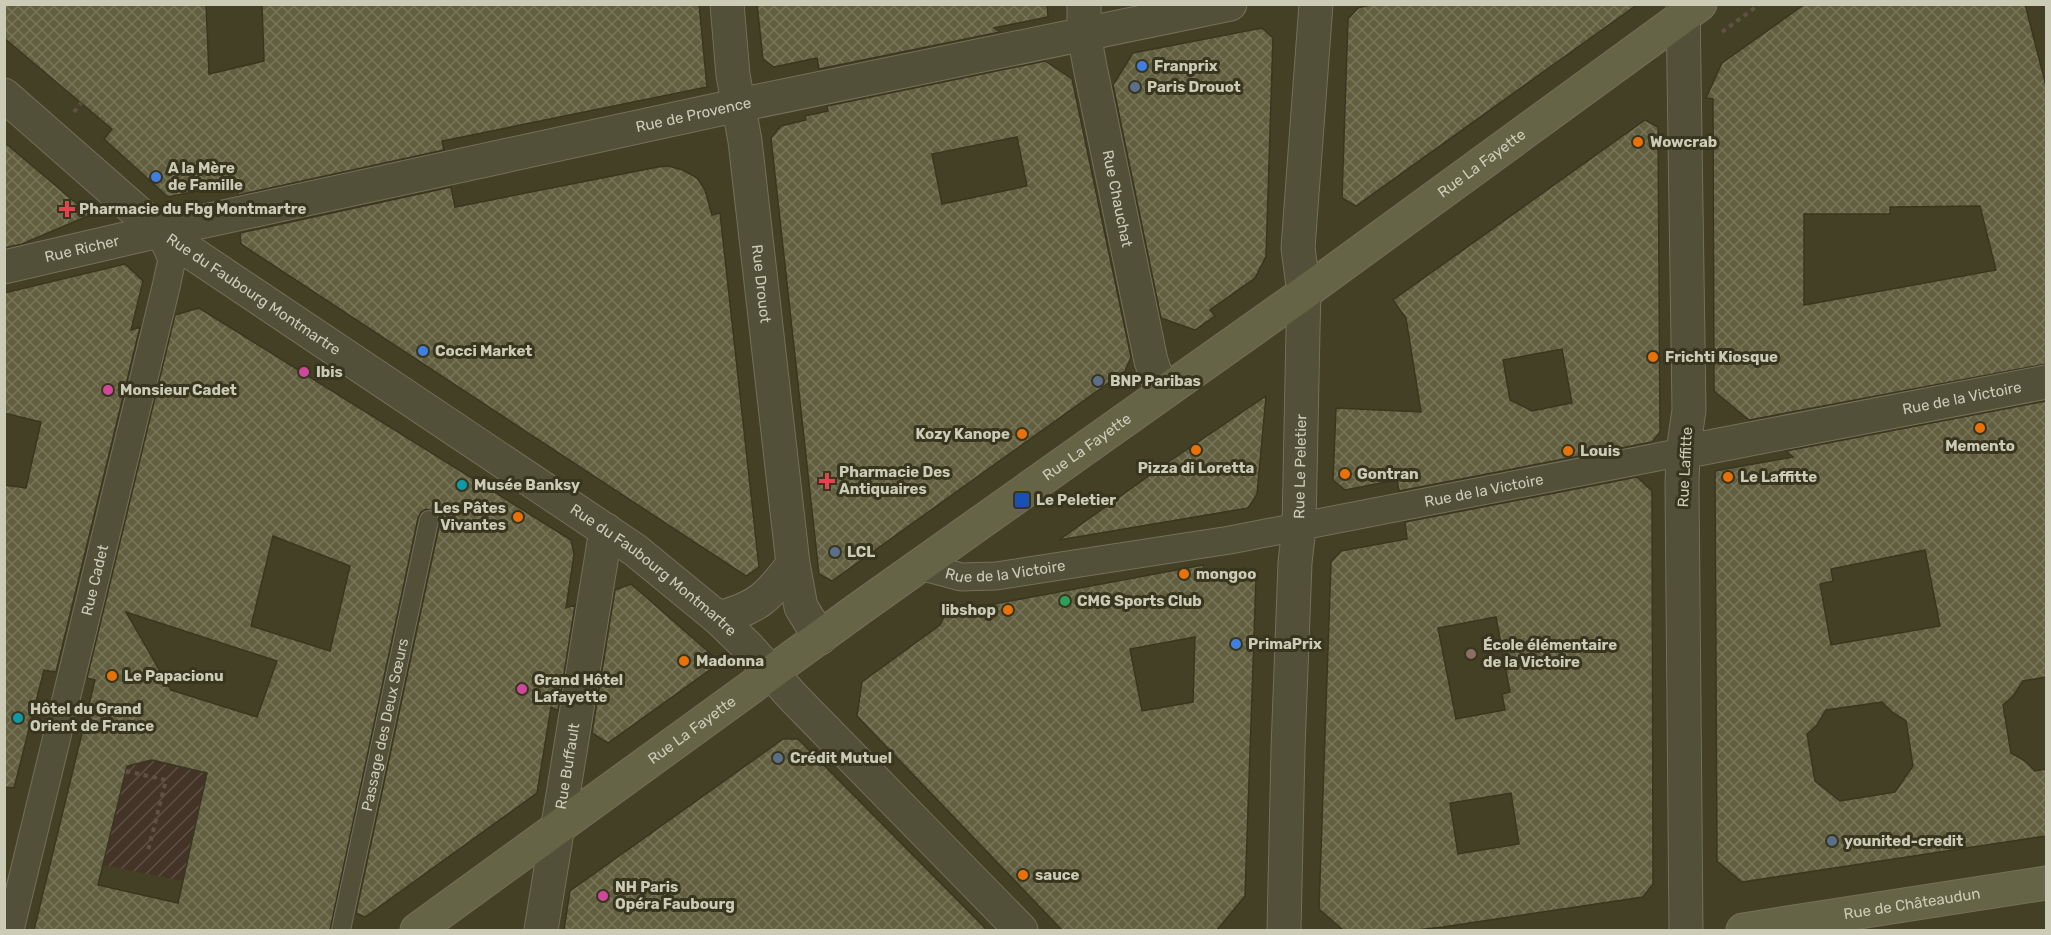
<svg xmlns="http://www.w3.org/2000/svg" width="2051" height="935" viewBox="0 0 2051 935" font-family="Rubik,sans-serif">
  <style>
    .garden { fill: url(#garden-furrows) }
    .building { fill: url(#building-cross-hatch); stroke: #3a3720; stroke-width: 1.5; fill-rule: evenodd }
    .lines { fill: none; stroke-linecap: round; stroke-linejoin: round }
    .service-casing { stroke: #73705a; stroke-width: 20 }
    .pedestrian-casing { stroke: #73705a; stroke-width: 29 }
    .minor-casing { stroke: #73705a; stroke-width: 35 }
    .tertiary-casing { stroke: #73705a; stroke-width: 35 }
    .secondary-casing { stroke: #73705a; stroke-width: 35 }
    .path { stroke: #605045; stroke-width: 4; stroke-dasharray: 4.5 4.5; stroke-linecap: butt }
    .service { stroke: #525039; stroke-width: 18 }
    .pedestrian { stroke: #525039; stroke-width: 27 }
    .minor { stroke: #525039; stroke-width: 33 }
    .tertiary { stroke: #525039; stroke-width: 33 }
    .secondary { stroke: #666447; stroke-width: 33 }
    .shop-dot { fill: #3f7fe0; stroke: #38351e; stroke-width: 2 }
    .service-dot { fill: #5c6f8a; stroke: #38351e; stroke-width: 2 }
    .food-dot { fill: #e8710a; stroke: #38351e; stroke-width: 2 }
    .health-dot { fill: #e0444e; stroke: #38351e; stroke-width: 2 }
    .hotel-dot { fill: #d1479c; stroke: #38351e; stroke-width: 2 }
    .culture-dot { fill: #0f9aa8; stroke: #38351e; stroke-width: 2 }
    .transit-dot { fill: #1a4fb4; stroke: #38351e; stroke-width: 2 }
    .leisure-dot { fill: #2e9e5b; stroke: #38351e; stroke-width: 2 }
    .education-dot { fill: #8d6e63; stroke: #38351e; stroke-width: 2 }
    .labels { text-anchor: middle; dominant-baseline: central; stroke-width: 6; stroke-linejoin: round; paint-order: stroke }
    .poi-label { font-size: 15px; font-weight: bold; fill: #cccbb6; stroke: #38351e; text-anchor: start }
    .street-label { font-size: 15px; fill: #cccbb6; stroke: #38351e }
  </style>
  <defs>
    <pattern id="garden-furrows" width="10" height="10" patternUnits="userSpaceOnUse" patternTransform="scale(1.5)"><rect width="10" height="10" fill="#443327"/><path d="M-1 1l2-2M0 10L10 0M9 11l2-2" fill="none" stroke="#5e4f44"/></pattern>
    <pattern id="building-cross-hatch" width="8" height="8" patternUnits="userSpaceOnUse" patternTransform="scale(1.5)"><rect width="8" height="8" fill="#625f41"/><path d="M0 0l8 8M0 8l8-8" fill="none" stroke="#77755a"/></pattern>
  </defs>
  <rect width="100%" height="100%" fill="#434025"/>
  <!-- garden -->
  <path class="garden" d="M143 758 207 773 183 881 103 865 128 763Z"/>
  <!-- building -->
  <path class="building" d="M4 4H206L209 74 264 61 262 4H699L707 87 442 141 444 150 238 195 237 183 168 197 104 139 112 129 4 38Z
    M757 4H1047L1048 17 994 28 1000 32 819 69 817 58 774 67 763 59Z
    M1374 4H1638L1356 206 1342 198 1348 19 1358 8Z
    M1805 4H2025L2046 86V364L1749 420 1714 391 1713 99 1706 98 1722 63ZM1980 206 1996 270 1804 305V214H1890V207Z
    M1262 28 1273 38 1266 256 1255 278 1210 310 1215 316 1195 330 1161 318 1113 85 1133 53Z
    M1045 61 1072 79 1131 357 1125 371 832 581 819 574 771 138 781 126 806 120 805 116 828 111 827 106ZM1017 137 1027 186 942 204 932 154Z
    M1645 120 1658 127 1660 432 1652 442 1399 491 1397 480 1345 490 1333 480 1336 408 1421 412 1406 318 1393 300ZM1562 349 1572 403 1532 411 1510 400 1503 360Z
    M4 142 56 186 90 215 22 244 4 248Z
    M668 166 683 170 697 178 705 190 712 215 720 213 759 567 746 576 241 244 240 233 451 187 455 207 658 167Z
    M125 264 143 281 131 330 140 327 56 672 44 670 14 788 4 787V485L26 488 41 422 4 413V293Z
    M199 308 571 540 574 554 566 608 575 605 558 711 551 707 537 793 365 917 356 913 440 522 437 512 426 509 421 512 418 518 330 930H34L95 680 87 678 175 315ZM273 536 350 566 330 651 251 626ZM126 612 277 661 257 717 171 690ZM152 760 207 773 178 903 98 885 127 766Z
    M1266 396 1257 494 1248 508 1059 540 1164 465Z
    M2046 401V677L2023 681 2013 696 2003 705 2011 753 2025 761 2035 771 2046 769V836L1742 882 1717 861 1715 471 1793 457 1786 451ZM1925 550 1940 626 1831 645 1820 584 1833 581 1831 569ZM1882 702 1892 712 1906 721 1913 766 1895 792 1840 801 1815 781 1807 734 1817 725 1826 710Z
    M1637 477 1652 491 1653 884 1643 897 1443 927 1416 930H1343L1319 909 1331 562 1341 551 1407 539 1405 522ZM1496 617 1510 692 1502 694 1505 710 1456 719 1438 628ZM1511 793 1519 844 1458 854 1450 803Z
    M1203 565 1204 575 1245 568 1256 578 1245 896 1217 930H1062L857 716 862 682 940 625 946 613ZM1195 637 1193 702 1142 711 1130 649Z
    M631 584 711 654V669L608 743 592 733 615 590Z
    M783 739H798L802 743 987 930H564L570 891Z"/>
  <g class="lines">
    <defs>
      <g id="service">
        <path id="s1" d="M341 930 429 520"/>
      </g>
      <g id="pedestrian">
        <path id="s2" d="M920 566 961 577 996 576 1230 540 1683 452"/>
        <path id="s3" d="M10 930 166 287 172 259 159 231"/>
      </g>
      <g id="minor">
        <path id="s4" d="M727 4 733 75 745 141 793 564 801 607 820 638"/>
        <path id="s5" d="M1084 4V34L1090 67 1151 361 1162 392"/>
        <path d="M1683 4 1689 410 1683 452 1682 485 1686 930"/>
        <path id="s6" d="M4 267 159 231 739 105 1230 4"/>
        <path id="s7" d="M1683 452 2046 382"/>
        <path d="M718 618C758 608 769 596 793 564"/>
        <path id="s8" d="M541 930 606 530"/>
      </g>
      <g id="tertiary">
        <path id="s9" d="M4 95 159 231 635 550 718 618 747 646 794 698 1021 930"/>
        <path id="s10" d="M1284 930 1288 749 1295 563 1299 527 1303 330 1304 293 1298 248 1316 4"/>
      </g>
      <g id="secondary">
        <path id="s11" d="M417 930 860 608 1304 293 1700 4"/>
        <path id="s12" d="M1743 930 2046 883"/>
      </g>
    </defs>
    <!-- service casing -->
    <use href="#service" class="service-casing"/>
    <!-- pedestrian casing -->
    <use href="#pedestrian" class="pedestrian-casing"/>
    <!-- minor casing -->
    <use href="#minor" class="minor-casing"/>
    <!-- tertiary casing -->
    <use href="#tertiary" class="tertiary-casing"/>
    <!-- secondary casing -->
    <use href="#secondary" class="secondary-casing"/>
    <!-- path -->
    <path class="path" d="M1722 32 1760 4
      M74 112 81 103
      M126 771 166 780 148 851"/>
    <!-- service -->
    <use href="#service" class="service"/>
    <!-- pedestrian -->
    <use href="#pedestrian" class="pedestrian"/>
    <!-- minor -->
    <use href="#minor" class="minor"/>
    <!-- tertiary -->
    <use href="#tertiary" class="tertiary"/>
    <!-- secondary -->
    <use href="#secondary" class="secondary"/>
  </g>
  <!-- markers -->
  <g class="shop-dot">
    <circle cx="1142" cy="66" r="6"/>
    <circle cx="156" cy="177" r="6"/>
    <circle cx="423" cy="351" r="6"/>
    <circle cx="1236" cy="644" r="6"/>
  </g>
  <g class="service-dot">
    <circle cx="1135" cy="87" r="6"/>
    <circle cx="1098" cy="381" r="6"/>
    <circle cx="835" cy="552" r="6"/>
    <circle cx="778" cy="758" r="6"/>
    <circle cx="1832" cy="841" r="6"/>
  </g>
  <g class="food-dot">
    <circle cx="1638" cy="142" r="6"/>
    <circle cx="1653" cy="357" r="6"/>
    <circle cx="1980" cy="428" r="6"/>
    <circle cx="1022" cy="434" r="6"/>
    <circle cx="1196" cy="450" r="6"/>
    <circle cx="1568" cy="451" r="6"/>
    <circle cx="1345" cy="474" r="6"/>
    <circle cx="1728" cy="477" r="6"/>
    <circle cx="518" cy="517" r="6"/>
    <circle cx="1184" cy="574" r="6"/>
    <circle cx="1008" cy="610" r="6"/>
    <circle cx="684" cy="661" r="6"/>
    <circle cx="112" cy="676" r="6"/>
    <circle cx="1023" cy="875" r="6"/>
  </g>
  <g class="health-dot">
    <path d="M64 200h6v6h6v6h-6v6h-6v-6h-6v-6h6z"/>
    <path d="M824 472h6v6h6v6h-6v6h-6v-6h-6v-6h6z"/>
  </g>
  <g class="hotel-dot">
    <circle cx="304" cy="372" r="6"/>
    <circle cx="108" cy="390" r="6"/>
    <circle cx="522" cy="689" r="6"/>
    <circle cx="603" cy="896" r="6"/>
  </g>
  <g class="culture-dot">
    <circle cx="462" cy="485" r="6"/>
    <circle cx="18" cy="718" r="6"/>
  </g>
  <rect class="transit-dot" x="1014" y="492" width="16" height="16" rx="3"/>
  <circle class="leisure-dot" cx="1065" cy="601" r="6"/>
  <circle class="education-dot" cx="1471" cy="654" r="6"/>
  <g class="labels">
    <!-- poi labels -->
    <g class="poi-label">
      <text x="1154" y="66">Franprix</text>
      <text x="1147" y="87">Paris Drouot</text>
      <text x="1650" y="142">Wowcrab</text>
      <text x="168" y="168">A la Mère<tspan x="168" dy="17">de Famille</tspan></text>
      <text x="79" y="209">Pharmacie du Fbg Montmartre</text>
      <text x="435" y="351">Cocci Market</text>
      <text x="1665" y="357">Frichti Kiosque</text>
      <text x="316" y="372">Ibis</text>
      <text x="1110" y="381">BNP Paribas</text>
      <text x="120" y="390">Monsieur Cadet</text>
      <text x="1010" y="434" text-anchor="end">Kozy Kanope</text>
      <text x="1980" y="446" text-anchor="middle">Memento</text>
      <text x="1580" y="451">Louis</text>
      <text x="1196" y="468" text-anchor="middle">Pizza di Loretta</text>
      <text x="839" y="472">Pharmacie Des<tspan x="839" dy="17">Antiquaires</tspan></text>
      <text x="1357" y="474">Gontran</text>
      <text x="1740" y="477">Le Laffitte</text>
      <text x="474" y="485">Musée Banksy</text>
      <text x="1036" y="500">Le Peletier</text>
      <text x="506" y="508" text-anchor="end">Les Pâtes<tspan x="506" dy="17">Vivantes</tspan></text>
      <text x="847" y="552">LCL</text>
      <text x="1196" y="574">mongoo</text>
      <text x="1077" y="601">CMG Sports Club</text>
      <text x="996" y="610" text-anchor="end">libshop</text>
      <text x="1248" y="644">PrimaPrix</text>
      <text x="1483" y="645">École élémentaire<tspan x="1483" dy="17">de la Victoire</tspan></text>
      <text x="696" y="661">Madonna</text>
      <text x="124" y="676">Le Papacionu</text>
      <text x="534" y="680">Grand Hôtel<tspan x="534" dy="17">Lafayette</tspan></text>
      <text x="30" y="709">Hôtel du Grand<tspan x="30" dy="17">Orient de France</tspan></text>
      <text x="790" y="758">Crédit Mutuel</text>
      <text x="1844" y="841">younited-credit</text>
      <text x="1035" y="875">sauce</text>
      <text x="615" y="887">NH Paris<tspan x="615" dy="17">Opéra Faubourg</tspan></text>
    </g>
    <!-- street labels -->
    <g class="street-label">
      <text stroke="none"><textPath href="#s6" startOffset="706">Rue de Provence</textPath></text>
      <text stroke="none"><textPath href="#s11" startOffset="1312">Rue La Fayette</textPath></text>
      <text stroke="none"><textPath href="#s5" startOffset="198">Rue Chauchat</textPath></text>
      <text stroke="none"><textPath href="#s6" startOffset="80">Rue Richer</textPath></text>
      <text stroke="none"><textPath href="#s4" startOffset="282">Rue Drouot</textPath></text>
      <text stroke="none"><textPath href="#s9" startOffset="320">Rue du Faubourg Montmartre</textPath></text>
      <text stroke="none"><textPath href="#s7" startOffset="284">Rue de la Victoire</textPath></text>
      <text stroke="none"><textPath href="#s11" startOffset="826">Rue La Fayette</textPath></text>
      <text stroke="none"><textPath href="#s10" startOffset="464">Rue Le Peletier</textPath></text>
      <text transform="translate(1685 467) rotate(-87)">Rue Laffitte</text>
      <text stroke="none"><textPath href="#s2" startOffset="573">Rue de la Victoire</textPath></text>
      <text stroke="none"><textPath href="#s2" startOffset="87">Rue de la Victoire</textPath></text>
      <text stroke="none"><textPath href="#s9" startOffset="806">Rue du Faubourg Montmartre</textPath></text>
      <text stroke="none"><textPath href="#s3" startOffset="360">Rue Cadet</textPath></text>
      <text stroke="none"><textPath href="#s1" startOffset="210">Passage des Deux Sœurs</textPath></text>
      <text stroke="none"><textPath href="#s11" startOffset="340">Rue La Fayette</textPath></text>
      <text stroke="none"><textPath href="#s8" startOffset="166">Rue Buffault</textPath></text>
      <text stroke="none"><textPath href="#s12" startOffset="171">Rue de Châteaudun</textPath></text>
    </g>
  </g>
  <!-- border -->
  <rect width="2051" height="935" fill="none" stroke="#cccbb6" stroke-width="12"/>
</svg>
